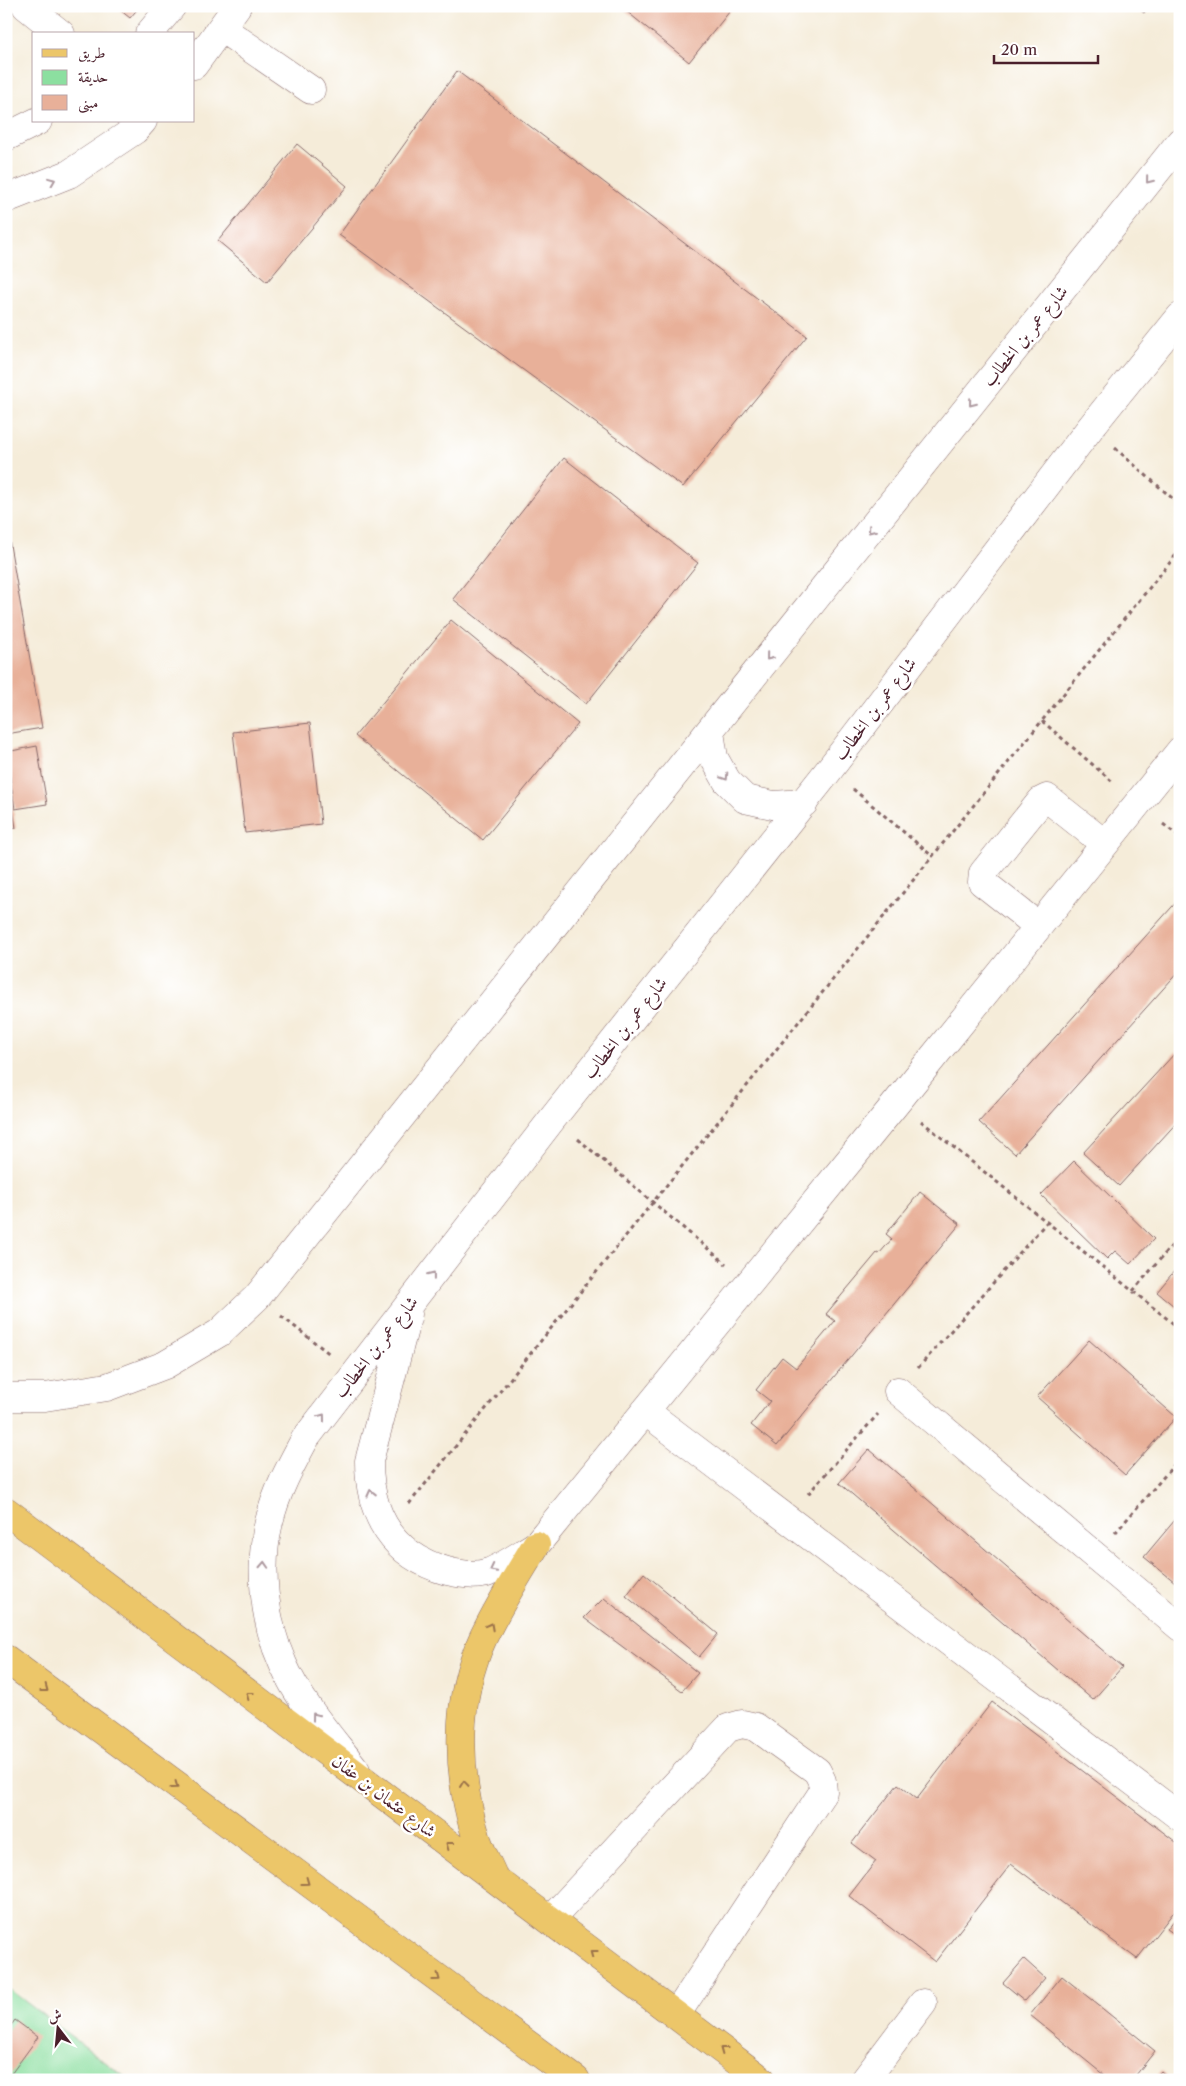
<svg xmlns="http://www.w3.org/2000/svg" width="1186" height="2086" viewBox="0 0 1186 2086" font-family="'Libre Caslon Text',Amiri,serif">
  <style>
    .green { fill: #8cdfa0; stroke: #6b7f66 }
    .building { fill: #e8b099 }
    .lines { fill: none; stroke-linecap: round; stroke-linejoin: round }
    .minor-casing { stroke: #866768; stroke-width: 29 }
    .major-casing { stroke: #866768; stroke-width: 29 }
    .path { stroke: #866768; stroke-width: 3; stroke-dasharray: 4 4; stroke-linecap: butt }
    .minor { stroke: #fff; stroke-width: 28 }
    .major { stroke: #ecc669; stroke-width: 28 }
    .oneway { stroke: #ae9aa0 }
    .oneway2 { stroke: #9b724a }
    .labels { text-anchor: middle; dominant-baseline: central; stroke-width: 5; stroke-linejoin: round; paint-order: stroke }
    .street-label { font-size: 18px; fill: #4a1f2b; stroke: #fff }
  </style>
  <rect width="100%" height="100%" fill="#fff"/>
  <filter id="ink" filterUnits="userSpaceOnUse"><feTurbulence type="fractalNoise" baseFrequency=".02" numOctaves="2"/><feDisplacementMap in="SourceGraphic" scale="10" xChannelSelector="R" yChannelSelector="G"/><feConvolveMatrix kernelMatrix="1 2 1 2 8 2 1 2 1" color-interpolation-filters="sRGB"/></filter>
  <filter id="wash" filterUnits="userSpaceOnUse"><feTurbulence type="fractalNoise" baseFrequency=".0096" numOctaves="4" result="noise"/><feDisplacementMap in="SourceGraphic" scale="20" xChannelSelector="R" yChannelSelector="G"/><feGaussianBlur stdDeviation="1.12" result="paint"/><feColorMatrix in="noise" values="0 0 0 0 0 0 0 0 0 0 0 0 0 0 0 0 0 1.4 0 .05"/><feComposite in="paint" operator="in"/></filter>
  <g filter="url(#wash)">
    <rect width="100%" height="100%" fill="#f5ecd9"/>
    <!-- green -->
    <path class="green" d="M6 1987 129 2080H6Z"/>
    <g id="blocks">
      <!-- building -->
      <path class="building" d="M115 6H140L130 18Z
        M620 6H734L689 62Z
        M1135 6H1150L1144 13Z
        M457 71 807 336 683 487 339 235Z
        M297 144 347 186 267 282 218 241Z
        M564 458 698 563 586 704 453 599Z
        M6 522 42 728 6 734Z
        M451 620 578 724 483 840 355 736Z
        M310 723 321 824 245 833 233 732Z
        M37 746 47 804 15 809 6 752Z
        M9 787 16 828 6 830V788Z
        M1180 898V970L1015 1154 979 1122Z
        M1176 1052 1180 1056V1119L1119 1186 1083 1153Z
        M1074 1161 1154 1239 1130 1264 1115 1251 1107 1259 1041 1195Z
        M920 1192 960 1224 777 1446 751 1425 770 1401 756 1390 782 1357 796 1368 835 1321 826 1314 877 1253 879 1254 892 1239 886 1234Z
        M1180 1264V1311L1157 1292Z
        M1089 1340 1176 1417 1125 1475 1037 1397Z
        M869 1449 1122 1667 1093 1700 839 1483Z
        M1180 1514V1586L1144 1557Z
        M644 1573 718 1634 699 1657 626 1596Z
        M604 1598 698 1673 682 1691 584 1618Z
        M992 1702 1180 1845V1904L1137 1959 1011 1864 935 1962 849 1896 876 1861 852 1843 898 1784 917 1799Z
        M1180 1913V1938L1167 1929Z
        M1024 1959 1045 1978 1025 2001 1003 1983Z
        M1062 1976 1155 2051 1132 2080H1110L1030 2015Z
        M15 2020 38 2037 11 2074 6 2070V2032Z
        M1161 2071 1171 2080H1153Z"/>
    </g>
  </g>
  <g filter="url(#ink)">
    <use href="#blocks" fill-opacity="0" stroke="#866768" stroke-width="1"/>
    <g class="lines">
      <defs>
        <path id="minor" d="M26 6 61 34
          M221 28 311 90
          M149 34 172 6
          M194 65 237 6
          M6 137 38 121
          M6 199 69 174 135 130 143 121
          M710 732 714 758 727 781 745 799 773 805 804 803
          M1038 926 982 882 983 873 1041 801 1047 798 1105 844
          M408 1314 369 1461C369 1515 393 1556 447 1571 459 1574 477 1577 489 1572 505 1566 521 1554 536 1545L897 1102 1180 751
          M898 1391 1180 1627
          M6 1397H45L107 1387 165 1365 219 1333 257 1297 1180 142
          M645 1411 1180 1817
          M356 1770C330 1736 300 1703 283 1664 264 1622 258 1566 269 1522 276 1492 291 1465 305 1439L553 1118 829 770 1091 427 1180 317
          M550 1920 728 1728 742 1724 756 1727 817 1771 822 1781 823 1792 676 2015
          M865 2080 923 2003"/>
        <path id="major" d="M6 1511 762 2080
          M6 1659 576 2080
          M494 1878C488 1863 479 1848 475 1833 456 1770 455 1698 483 1638 498 1606 518 1575 536 1545"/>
      </defs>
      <!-- minor casing -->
      <use href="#minor" class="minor-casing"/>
      <!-- major casing -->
      <use href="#major" class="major-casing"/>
      <!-- path -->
      <path class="path" d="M1115 448 1180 505
        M1042 721 1114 783
        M853 789 932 856
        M1163 824 1180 837
        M921 1121 1180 1329
        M578 1139 726 1264
        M1133 1291 1180 1236
        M281 1316 331 1355
        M918 1368 1047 1222
        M808 1494 878 1414
        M409 1504 1180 550
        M1115 1533 1180 1458"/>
      <!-- minor -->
      <use href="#minor" class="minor"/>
      <!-- major -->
      <use href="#major" class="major"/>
    </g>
    <!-- one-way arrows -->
    <defs><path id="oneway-chevron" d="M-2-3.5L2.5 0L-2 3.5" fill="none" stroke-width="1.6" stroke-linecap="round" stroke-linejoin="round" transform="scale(1.25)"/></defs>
    <g class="oneway">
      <use href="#oneway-chevron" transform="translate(1149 180) rotate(129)"/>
      <use href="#oneway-chevron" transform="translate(52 181) rotate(-22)"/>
      <use href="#oneway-chevron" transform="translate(972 403) rotate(129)"/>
      <use href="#oneway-chevron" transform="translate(871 530) rotate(129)"/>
      <use href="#oneway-chevron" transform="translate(769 657) rotate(129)"/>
      <use href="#oneway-chevron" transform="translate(725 777) rotate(57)"/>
      <use href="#oneway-chevron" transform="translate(432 1275) rotate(-52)"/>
      <use href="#oneway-chevron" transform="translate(322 1417) rotate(-53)"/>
      <use href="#oneway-chevron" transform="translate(371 1493) rotate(-104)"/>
      <use href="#oneway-chevron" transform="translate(264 1565) rotate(-87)"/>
      <use href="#oneway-chevron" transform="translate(493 1569) rotate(153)"/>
      <use href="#oneway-chevron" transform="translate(315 1716) rotate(-127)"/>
    </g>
    <g class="oneway2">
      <use href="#oneway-chevron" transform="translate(490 1626) rotate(-62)"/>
      <use href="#oneway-chevron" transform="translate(45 1689) rotate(37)"/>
      <use href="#oneway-chevron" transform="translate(249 1695) rotate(-143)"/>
      <use href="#oneway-chevron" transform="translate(464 1784) rotate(-97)"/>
      <use href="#oneway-chevron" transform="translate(175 1786) rotate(36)"/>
      <use href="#oneway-chevron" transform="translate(449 1845) rotate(-143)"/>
      <use href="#oneway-chevron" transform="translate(306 1882) rotate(36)"/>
      <use href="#oneway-chevron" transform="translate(593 1953) rotate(-143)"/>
      <use href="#oneway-chevron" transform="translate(437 1978) rotate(36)"/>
      <use href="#oneway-chevron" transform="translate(723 2050) rotate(-143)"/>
    </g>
  </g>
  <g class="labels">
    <!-- street labels -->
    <g class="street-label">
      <text transform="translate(1025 336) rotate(-51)">شارع عمر بن الخطاب</text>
      <text transform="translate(875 709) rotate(-53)">شارع عمر بن الخطاب</text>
      <text transform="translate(625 1028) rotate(-52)">شارع عمر بن الخطاب</text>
      <text transform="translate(376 1347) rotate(-52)">شارع عمر بن الخطاب</text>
      <text transform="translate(384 1796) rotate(37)">شارع عثمان بن عفان</text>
    </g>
  </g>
  <!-- margin -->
  <rect width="1186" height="2086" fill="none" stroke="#fff" stroke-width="25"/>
  <!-- legend -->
  <rect x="32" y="32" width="162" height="90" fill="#ffffff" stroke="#b7a5aa"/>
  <rect x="42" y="49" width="25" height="8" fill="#ecc669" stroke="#b7a5aa"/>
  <text x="78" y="58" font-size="15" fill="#4a1f2b">طريق</text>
  <rect x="42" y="70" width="25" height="15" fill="#8cdfa0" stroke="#b7a5aa"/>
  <text x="78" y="82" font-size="15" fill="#4a1f2b">حديقة</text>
  <rect x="42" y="95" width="25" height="15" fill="#e8b099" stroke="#b7a5aa"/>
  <text x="78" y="108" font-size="15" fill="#4a1f2b">مبنى</text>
  <!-- north arrow -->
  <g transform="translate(58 2028) rotate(344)" stroke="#ffffff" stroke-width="4" paint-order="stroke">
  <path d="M0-4L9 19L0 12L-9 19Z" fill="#4a1f2b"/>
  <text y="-8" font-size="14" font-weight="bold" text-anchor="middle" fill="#4a1f2b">ش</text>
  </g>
  <!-- scale -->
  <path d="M994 55v8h104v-8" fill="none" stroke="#4a1f2b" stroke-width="2.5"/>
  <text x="1001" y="55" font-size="15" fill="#4a1f2b" stroke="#ffffff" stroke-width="4" paint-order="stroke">20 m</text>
</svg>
